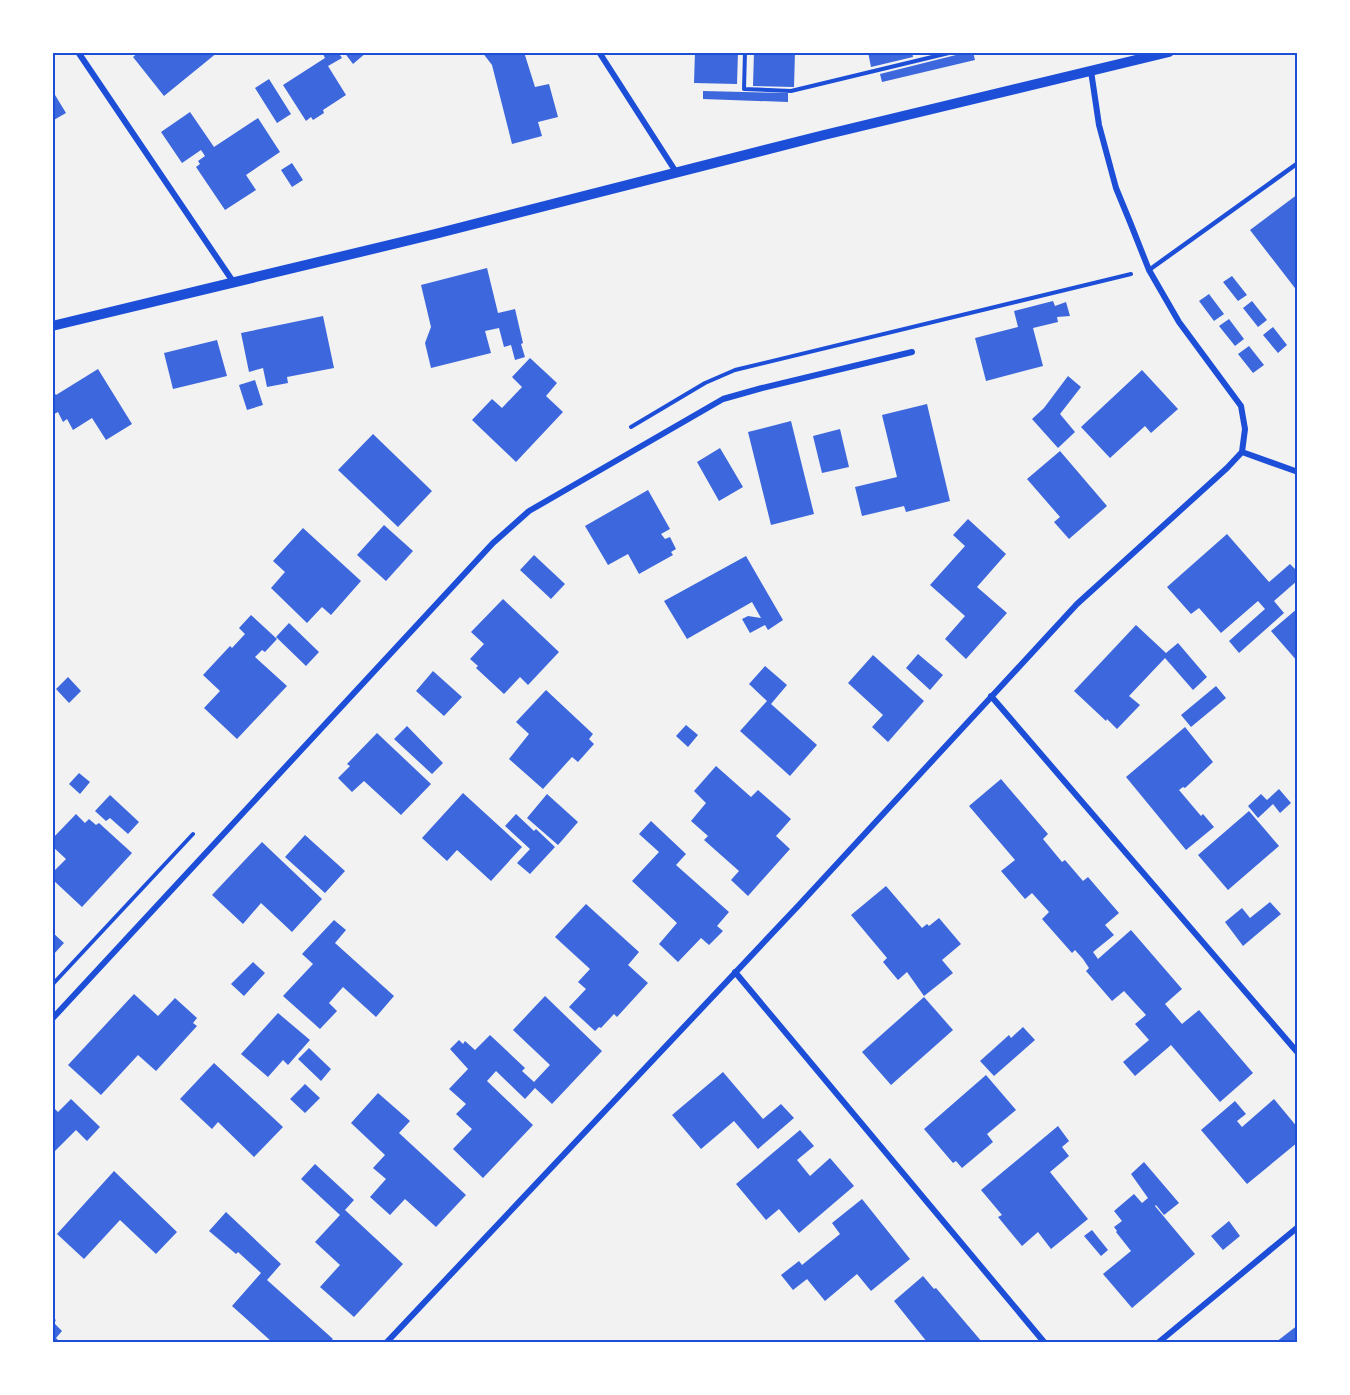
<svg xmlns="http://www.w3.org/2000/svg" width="1350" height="1395" viewBox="0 0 1350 1395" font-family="'Roboto Condensed',sans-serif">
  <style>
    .building { fill: #3d67dc }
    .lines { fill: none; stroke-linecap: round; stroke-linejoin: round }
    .path { stroke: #1d4ed8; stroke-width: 4 }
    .service { stroke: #1d4ed8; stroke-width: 4.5 }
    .minor { stroke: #1d4ed8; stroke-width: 6 }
    .tertiary { stroke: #1d4ed8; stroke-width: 10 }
    .neatline { fill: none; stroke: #1d4ed8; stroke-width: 2 }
  </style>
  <rect width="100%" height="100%" fill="#f2f2f2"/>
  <!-- building -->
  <path class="building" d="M139 52H218L164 96 133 57Z
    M322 52H338L342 58 328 66 346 95 323 110 324 113 313 120 311 117 306 121 283 85 325 58Z
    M344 52H367L353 64Z
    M482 52H524L535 87 549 84 558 117 538 122 542 136 512 144 492 65Z
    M695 52H738L737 84 694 83Z
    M754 52H795L794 87 753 86Z
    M868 52H912L913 57 871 67Z
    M968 52H973L975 60 882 82 880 74Z
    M269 79 291 114 277 123 255 88Z
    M52 90 66 113 52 121Z
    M703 91 788 93V102L703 99Z
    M190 112 214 147 258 118 280 152 246 175 256 190 225 210 196 167 200 164 198 161 205 156 201 150 182 163 161 132Z
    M292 163 303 180 292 187 281 170Z
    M1298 194V292L1250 230Z
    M487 268 498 313 515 309 523 343 521 344 525 357 515 360 511 345 504 347 499 328 485 331 491 353 431 368 425 343 431 327 421 285Z
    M1232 276 1247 295 1238 301 1223 282Z
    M1209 294 1224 314 1214 321 1199 301Z
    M1053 301 1055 306 1066 302 1070 316 1057 317 1058 322 1033 328 1043 366 986 381 975 338 1018 327 1014 311Z
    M1252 301 1267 320 1258 327 1243 308Z
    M323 316 334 368 287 377 288 383 267 387 263 368 249 372 241 333Z
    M1229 319 1244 339 1235 346 1219 326Z
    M1273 327 1287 345 1278 353 1263 335Z
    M217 340 227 376 173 389 164 353Z
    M1249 346 1264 365 1253 373 1238 354Z
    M530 358 557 383 546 396 563 412 516 462 472 420 492 399 502 408 522 387 512 377Z
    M98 369 132 424 106 440 92 418 73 430 67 419 63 422 58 412 52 415V390L56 395Z
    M1142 370 1178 409 1151 433 1145 426 1110 458 1081 427Z
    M1068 376 1081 387 1060 414 1075 432 1058 448 1032 419 1044 408Z
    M255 380 263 405 247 410 239 385Z
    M927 404 950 501 906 512 904 506 862 516 855 487 897 477 882 415Z
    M791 421 814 514 771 525 748 432Z
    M840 429 849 467 822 473 813 436Z
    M373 434 432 491 398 527 338 470Z
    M720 448 743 487 719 501 697 462Z
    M1060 451 1107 506 1069 539 1054 522 1060 517 1027 479Z
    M648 490 670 529 661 534 665 539 670 537 676 549 671 552 673 555 639 574 628 554 608 565 585 526Z
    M968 519 1006 554 977 587 1007 613 966 659 945 639 965 616 930 585 965 546 953 535Z
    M384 525 413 551 386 581 357 555Z
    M303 528 361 581 331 615 322 607 307 623 271 588 285 572 273 561Z
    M1227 534 1269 582 1290 564 1298 572V580L1274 601 1284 613 1239 653 1229 641 1265 609 1258 601 1221 633 1199 608 1191 614 1167 587Z
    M534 555 565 584 551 599 520 570Z
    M746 556 783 620 768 630 765 625 750 633 742 619 748 616 761 618 752 602 687 639 664 601Z
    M503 599 559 652 528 685 520 677 504 694 476 668 478 666 470 659 484 644 471 632Z
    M1298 608V662L1271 631Z
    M251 615 277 639 265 652 262 650 255 657 287 686 237 739 204 708 220 691 203 675 230 646 232 648 245 634 239 628Z
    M289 623 319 652 306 666 276 637Z
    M1136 625 1166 653 1178 643 1207 677 1193 690 1165 658 1129 696 1140 705 1117 729 1107 719 1106 721 1074 691Z
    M918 654 943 675 930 690 906 668Z
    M873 655 924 701 888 742 872 727 883 715 848 683Z
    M765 666 787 685 771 704 817 745 790 776 740 731 767 701 749 684Z
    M433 671 462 697 444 716 416 691Z
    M68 677 81 691 69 703 56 689Z
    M1216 686 1226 698 1191 727 1181 715Z
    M546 690 593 734 589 739 594 744 578 762 572 757 543 789 509 759 529 734 516 722Z
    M686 725 698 735 688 747 676 736Z
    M407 726 443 763 432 774 394 739Z
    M1185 727 1213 762 1185 788 1183 787 1179 790 1201 816 1203 814 1214 827 1186 850 1126 777Z
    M377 733 431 784 401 815 364 781 352 792 338 778 350 766 347 764Z
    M716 766 751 797 758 790 791 819 776 836 790 849 748 896 731 880 739 871 704 840 708 836 691 821 706 803 694 791Z
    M79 773 90 782 80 794 69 784Z
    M1001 779 1048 834 1043 839 1062 862 1065 860 1083 881 1088 877 1119 913 1105 925 1114 935 1093 952 1098 959 1131 930 1182 989 1165 1004 1182 1024 1199 1010 1253 1073 1220 1102 1171 1045 1135 1076 1123 1062 1149 1040 1135 1024 1146 1015 1124 991 1112 1001 1086 971 1089 968 1083 959 1075 950 1072 953 1042 919 1049 912 1032 893 1025 899 1001 871 1015 860 969 806Z
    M1279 789 1291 803 1280 813 1273 804 1258 818 1248 806 1261 794 1267 800Z
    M463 793 522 847 491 881 457 850 447 861 422 838Z
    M547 794 578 822 558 845 527 818Z
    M110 795 139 822 128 834 110 818 106 821 95 811Z
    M1249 811 1279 846 1228 890 1198 855Z
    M76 814 85 823 89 819 96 825 99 823 132 853 82 907 52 879V873L66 859 52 846V839Z
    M516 814 534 831 536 829 555 847 530 874 517 863 530 849 505 826Z
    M651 821 686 854 676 865 729 912 717 926 723 931 709 945 701 938 678 962 659 944 677 923 632 881 659 852 639 834Z
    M305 835 345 871 325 893 285 857Z
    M262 842 322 899 292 932 261 903 243 924 212 895Z
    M886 886 922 928 927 924 929 926 939 918 961 944 942 960 953 973 924 996 907 972 898 980 883 962 887 958 851 915Z
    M1270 902 1281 914 1243 946 1225 922 1242 908 1250 918Z
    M586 904 639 952 628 965 648 983 617 1017 614 1014 601 1028 599 1027 595 1031 569 1007 586 989 578 982 590 969 555 937Z
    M334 920 346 930 335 943 394 996 376 1017 343 987 329 1003 337 1011 320 1029 283 996 313 964 302 954Z
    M52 932 64 943 52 956Z
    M253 962 265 973 244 996 231 984Z
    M134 994 158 1016 175 998 197 1018 193 1023 197 1026 156 1071 138 1055 101 1095 68 1065Z
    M545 996 602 1051 552 1104 535 1088 525 1099 496 1071 487 1081 533 1125 483 1178 453 1149 472 1129 456 1114 466 1104 449 1089 468 1069 450 1049 459 1040 463 1044 465 1041 475 1050 490 1035 525 1068 522 1071 534 1082 550 1065 513 1030Z
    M924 997 953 1030 891 1085 862 1052Z
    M278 1013 310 1040 288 1065 283 1060 268 1077 241 1054Z
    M1023 1027 1035 1040 994 1076 980 1061 1009 1035 1011 1038Z
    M309 1048 331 1069 321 1081 298 1059Z
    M214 1063 283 1127 254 1157 218 1122 212 1129 180 1099Z
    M723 1072 763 1119 781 1104 794 1118 758 1149 734 1121 701 1149 672 1115Z
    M986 1075 1016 1110 987 1134 993 1142 962 1168 956 1161 953 1163 924 1129Z
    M305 1084 320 1098 305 1113 290 1099Z
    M378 1093 410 1121 399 1133 466 1195 436 1227 405 1199 390 1215 370 1197 386 1179 373 1168 385 1155 351 1123Z
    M71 1099 100 1127 87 1141 76 1130 52 1154V1106L58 1112Z
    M1274 1099 1298 1128V1142L1247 1184 1201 1130 1235 1101 1246 1114 1237 1121 1242 1127Z
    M1058 1126 1069 1141 1062 1147 1069 1156 1050 1172 1088 1219 1051 1249 1038 1232 1022 1246 998 1217 1002 1215 981 1190Z
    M800 1130 814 1146 797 1160 810 1176 830 1158 854 1186 799 1233 779 1209 766 1220 736 1184Z
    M1144 1162 1179 1203 1164 1215 1156 1205 1155 1206 1195 1254 1132 1308 1103 1274 1131 1251 1116 1232 1117 1231 1114 1227 1122 1221 1114 1211 1134 1194 1142 1203 1148 1198 1131 1174Z
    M315 1164 354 1200 345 1210 403 1264 354 1317 320 1287 340 1265 315 1242 340 1215 301 1179Z
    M114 1171 177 1232 156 1254 120 1220 84 1259 57 1234Z
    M862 1199 910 1259 871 1291 857 1274 825 1301 807 1279 793 1290 781 1275 799 1261 802 1265 840 1234 832 1223Z
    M226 1212 281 1264 267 1280 333 1339 330 1342H272L232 1306 261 1273 238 1252 236 1254 209 1231Z
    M1229 1221 1240 1236 1223 1250 1211 1236Z
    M1092 1230 1108 1250 1101 1256 1084 1236Z
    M923 1276 934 1289 936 1288 982 1342H927L894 1301Z
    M52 1317 56 1320 54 1323 62 1331 56 1338 59 1341 58 1342H52Z
    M1298 1325V1342H1276Z"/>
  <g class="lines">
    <!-- path -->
    <path class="path" d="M745 52 744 89 791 91 953 52
      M631 427 705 383 735 370 1131 274
      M52 985 193 834"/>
    <!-- service -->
    <path class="service" d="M1149 270 1298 163"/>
    <!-- minor -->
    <path class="minor" d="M78 52 234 283
      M599 52 676 172
      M1091 71 1099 125 1116 188 1130 222 1149 270 1179 322 1241 406 1245 429 1242 452
      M1242 452 1298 472
      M991 696 1298 1053
      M735 972 1044 1342
      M52 1019 493 543 529 511 723 399 762 388 912 352
      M387 1342 799 905 1077 604 1227 468 1242 452
      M1159 1342 1298 1227"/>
    <!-- tertiary -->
    <path class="tertiary" d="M52 326 435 234 824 135 1169 52"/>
  </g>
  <!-- border -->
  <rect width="1350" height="1395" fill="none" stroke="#ffffff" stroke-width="108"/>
  <rect x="54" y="54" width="1242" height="1287" class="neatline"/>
</svg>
